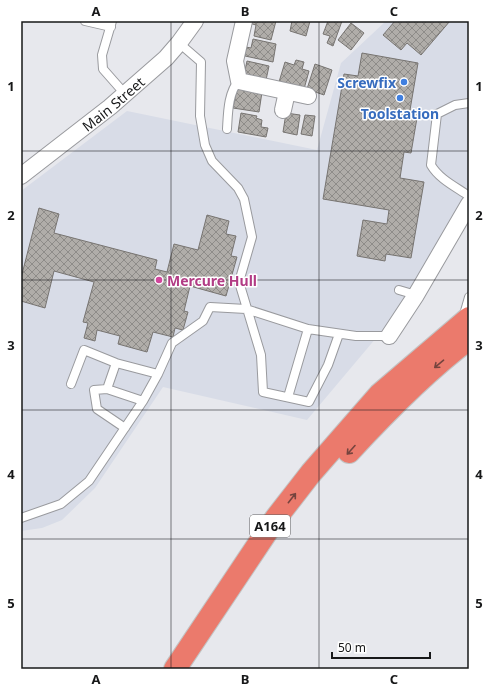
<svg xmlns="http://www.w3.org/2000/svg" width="490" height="690" viewBox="0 0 490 690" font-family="'Noto Sans',sans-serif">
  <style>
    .built { fill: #d8dce7 }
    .building { fill: url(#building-cross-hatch); stroke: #777471 }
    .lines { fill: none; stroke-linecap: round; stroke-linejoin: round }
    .lane-casing { stroke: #999a9e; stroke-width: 10 }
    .street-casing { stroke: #999a9e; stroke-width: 18 }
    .highway-casing { stroke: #c3c3c3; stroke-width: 24 }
    .lane { stroke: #fff; stroke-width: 8 }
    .street { stroke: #fff; stroke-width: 16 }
    .highway { stroke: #eb7a6c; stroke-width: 22 }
    .oneway { stroke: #76443e }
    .grid { fill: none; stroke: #171819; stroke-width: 1; stroke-opacity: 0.55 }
    .shop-dot { fill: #3f7fe0; stroke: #fff; stroke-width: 1.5 }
    .hotel-dot { fill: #d1479c; stroke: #fff; stroke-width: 1.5 }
    .labels { text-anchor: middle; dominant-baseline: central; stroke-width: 3; stroke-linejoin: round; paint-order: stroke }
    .shield { fill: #fff; stroke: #5d5d5e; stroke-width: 1 }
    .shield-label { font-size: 13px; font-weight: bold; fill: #171819 }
    .shop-label { font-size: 14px; font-weight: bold; fill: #366cbe; stroke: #fff; text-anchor: end }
    .street-label { font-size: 14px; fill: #171819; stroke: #fff }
    .hotel-label { font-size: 14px; font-weight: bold; fill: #b23c85; stroke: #fff; text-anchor: start }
    .neatline { fill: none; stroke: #171819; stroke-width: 1.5 }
    .grid-label { font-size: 13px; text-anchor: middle; font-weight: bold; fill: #171819 }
  </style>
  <defs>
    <pattern id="building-cross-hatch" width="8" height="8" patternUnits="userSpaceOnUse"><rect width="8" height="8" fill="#b0ada9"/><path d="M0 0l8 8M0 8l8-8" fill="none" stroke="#8e8c89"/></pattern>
  </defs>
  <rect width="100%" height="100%" fill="#e7e8ed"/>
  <!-- built -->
  <path class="built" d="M386 21H469V198L387 325 307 420 163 387 95 488 62 520 42 528 21 531V191L127 111 317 150 341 63Z"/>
  <!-- building -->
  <path class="building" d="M249 21H276L271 40 254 36 256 25 249 23Z
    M292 21H310L306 36 290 31Z
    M328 21H342L333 46 327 43 330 36 323 34Z
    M395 21H450L421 55 407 43 401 50 383 35Z
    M351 23 364 33 351 50 338 40Z
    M253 39 276 44 273 62 245 56 246 47 251 48Z
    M362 53 418 63 410 110 418 112 411 153 404 152 400 178 424 182 411 258 386 254 385 261 357 256 363 220 387 224 389 210 323 199 344 74 358 76Z
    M296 60 304 62 302 69 309 71 304 89 279 82 285 62 294 65Z
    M247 61 269 66 266 80 244 75Z
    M315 64 332 70 324 95 307 89Z
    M237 88 262 92 259 112 233 108Z
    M241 113 257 116 256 118 262 120 261 127 268 128 266 137 238 132Z
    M286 113 300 115 297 135 283 132Z
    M305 115 315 116 312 136 301 134Z
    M39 208 59 214 54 233 157 260 155 269 167 272 174 244 198 250 207 215 229 221 226 234 236 236 231 256 237 257 226 296 190 286 184 311 188 312 183 330 175 328 173 337 153 332 147 352 118 344 120 336 97 330 95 341 84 338 88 323 83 322 94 282 54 271 45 308 21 301V278Z"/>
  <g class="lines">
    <defs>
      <path id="lane" d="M85 21 111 27
        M112 21 102 55 103 69 125 94
        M179 43 201 62 200 116 205 145 212 161 238 188 244 199 252 237 239 282 261 355 263 392 309 402 328 365 339 334
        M469 103 455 105 437 114 431 165C439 179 456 187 469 196
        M227 129C228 112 228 93 239 80
        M399 290 416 295
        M463 318 469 297
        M71 384 84 350 116 363 158 374
        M107 389 116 363
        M288 397 308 329
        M125 428 97 409 94 390 107 389 143 401
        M21 518 61 504 89 481 143 401 158 374 172 343 203 321 210 307 246 309 308 329 356 336H389"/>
      <g id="street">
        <path d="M244 21 235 61 239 81 308 96"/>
        <path d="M283 110 287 92"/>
        <path id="s1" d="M21 176 110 107 166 58 179 43 195 21"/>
        <path d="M389 336 416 295 469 204"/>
      </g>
      <path id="highway" d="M349 452C385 413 426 371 469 339
        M175 669 276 518 311 473 380 394 469 318"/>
    </defs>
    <!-- lane casing -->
    <use href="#lane" class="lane-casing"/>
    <!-- street casing -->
    <use href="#street" class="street-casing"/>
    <!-- highway casing -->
    <use href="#highway" class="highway-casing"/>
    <!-- lane -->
    <use href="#lane" class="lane"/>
    <!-- street -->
    <use href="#street" class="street"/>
    <!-- highway -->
    <use href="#highway" class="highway"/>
  </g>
  <!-- one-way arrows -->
  <defs><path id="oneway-shaft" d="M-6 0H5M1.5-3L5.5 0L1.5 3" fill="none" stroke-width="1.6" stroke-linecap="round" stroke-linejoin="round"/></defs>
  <g class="oneway">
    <use href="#oneway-shaft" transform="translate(439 364) rotate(140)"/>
    <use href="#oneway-shaft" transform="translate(351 450) rotate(132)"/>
    <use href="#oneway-shaft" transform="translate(292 498) rotate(-52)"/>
  </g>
  <!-- grid -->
  <path class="grid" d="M171 21V669M319 21V669M21 151H469M21 280H469M21 410H469M21 539H469"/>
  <!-- markers -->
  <g class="shop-dot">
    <circle cx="404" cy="82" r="4"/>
    <circle cx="400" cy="98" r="4"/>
  </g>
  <circle class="hotel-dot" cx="159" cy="280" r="4"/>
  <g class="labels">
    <!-- shield labels -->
    <rect class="shield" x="250" y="515" width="40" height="22" rx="3"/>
    <g class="shield-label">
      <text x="270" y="526">A164</text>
    </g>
    <!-- shop labels -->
    <g class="shop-label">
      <text x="396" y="82">Screwfix</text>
      <text x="400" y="113" text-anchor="middle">Toolstation</text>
    </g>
    <!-- street labels -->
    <g class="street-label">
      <text stroke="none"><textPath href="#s1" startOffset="117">Main Street</textPath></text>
    </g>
    <!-- hotel labels -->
    <g class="hotel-label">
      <text x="167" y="280">Mercure Hull</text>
    </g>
  </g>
  <!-- border -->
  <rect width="490" height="690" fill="none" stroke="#ffffff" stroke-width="44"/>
  <!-- scale -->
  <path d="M332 652v6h98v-6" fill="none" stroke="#171819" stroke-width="2"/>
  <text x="338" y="652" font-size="12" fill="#171819" stroke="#ffffff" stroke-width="3" paint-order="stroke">50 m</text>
  <rect x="22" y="22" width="446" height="646" class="neatline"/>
  <g class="grid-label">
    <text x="96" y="16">A</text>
    <text x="245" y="16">B</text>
    <text x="394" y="16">C</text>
    <text x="11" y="91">1</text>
    <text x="479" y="91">1</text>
    <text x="11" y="220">2</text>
    <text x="479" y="220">2</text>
    <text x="11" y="350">3</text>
    <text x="479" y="350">3</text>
    <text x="11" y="479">4</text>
    <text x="479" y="479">4</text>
    <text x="11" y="608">5</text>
    <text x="479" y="608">5</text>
    <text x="96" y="684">A</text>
    <text x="245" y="684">B</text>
    <text x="394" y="684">C</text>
  </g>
</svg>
